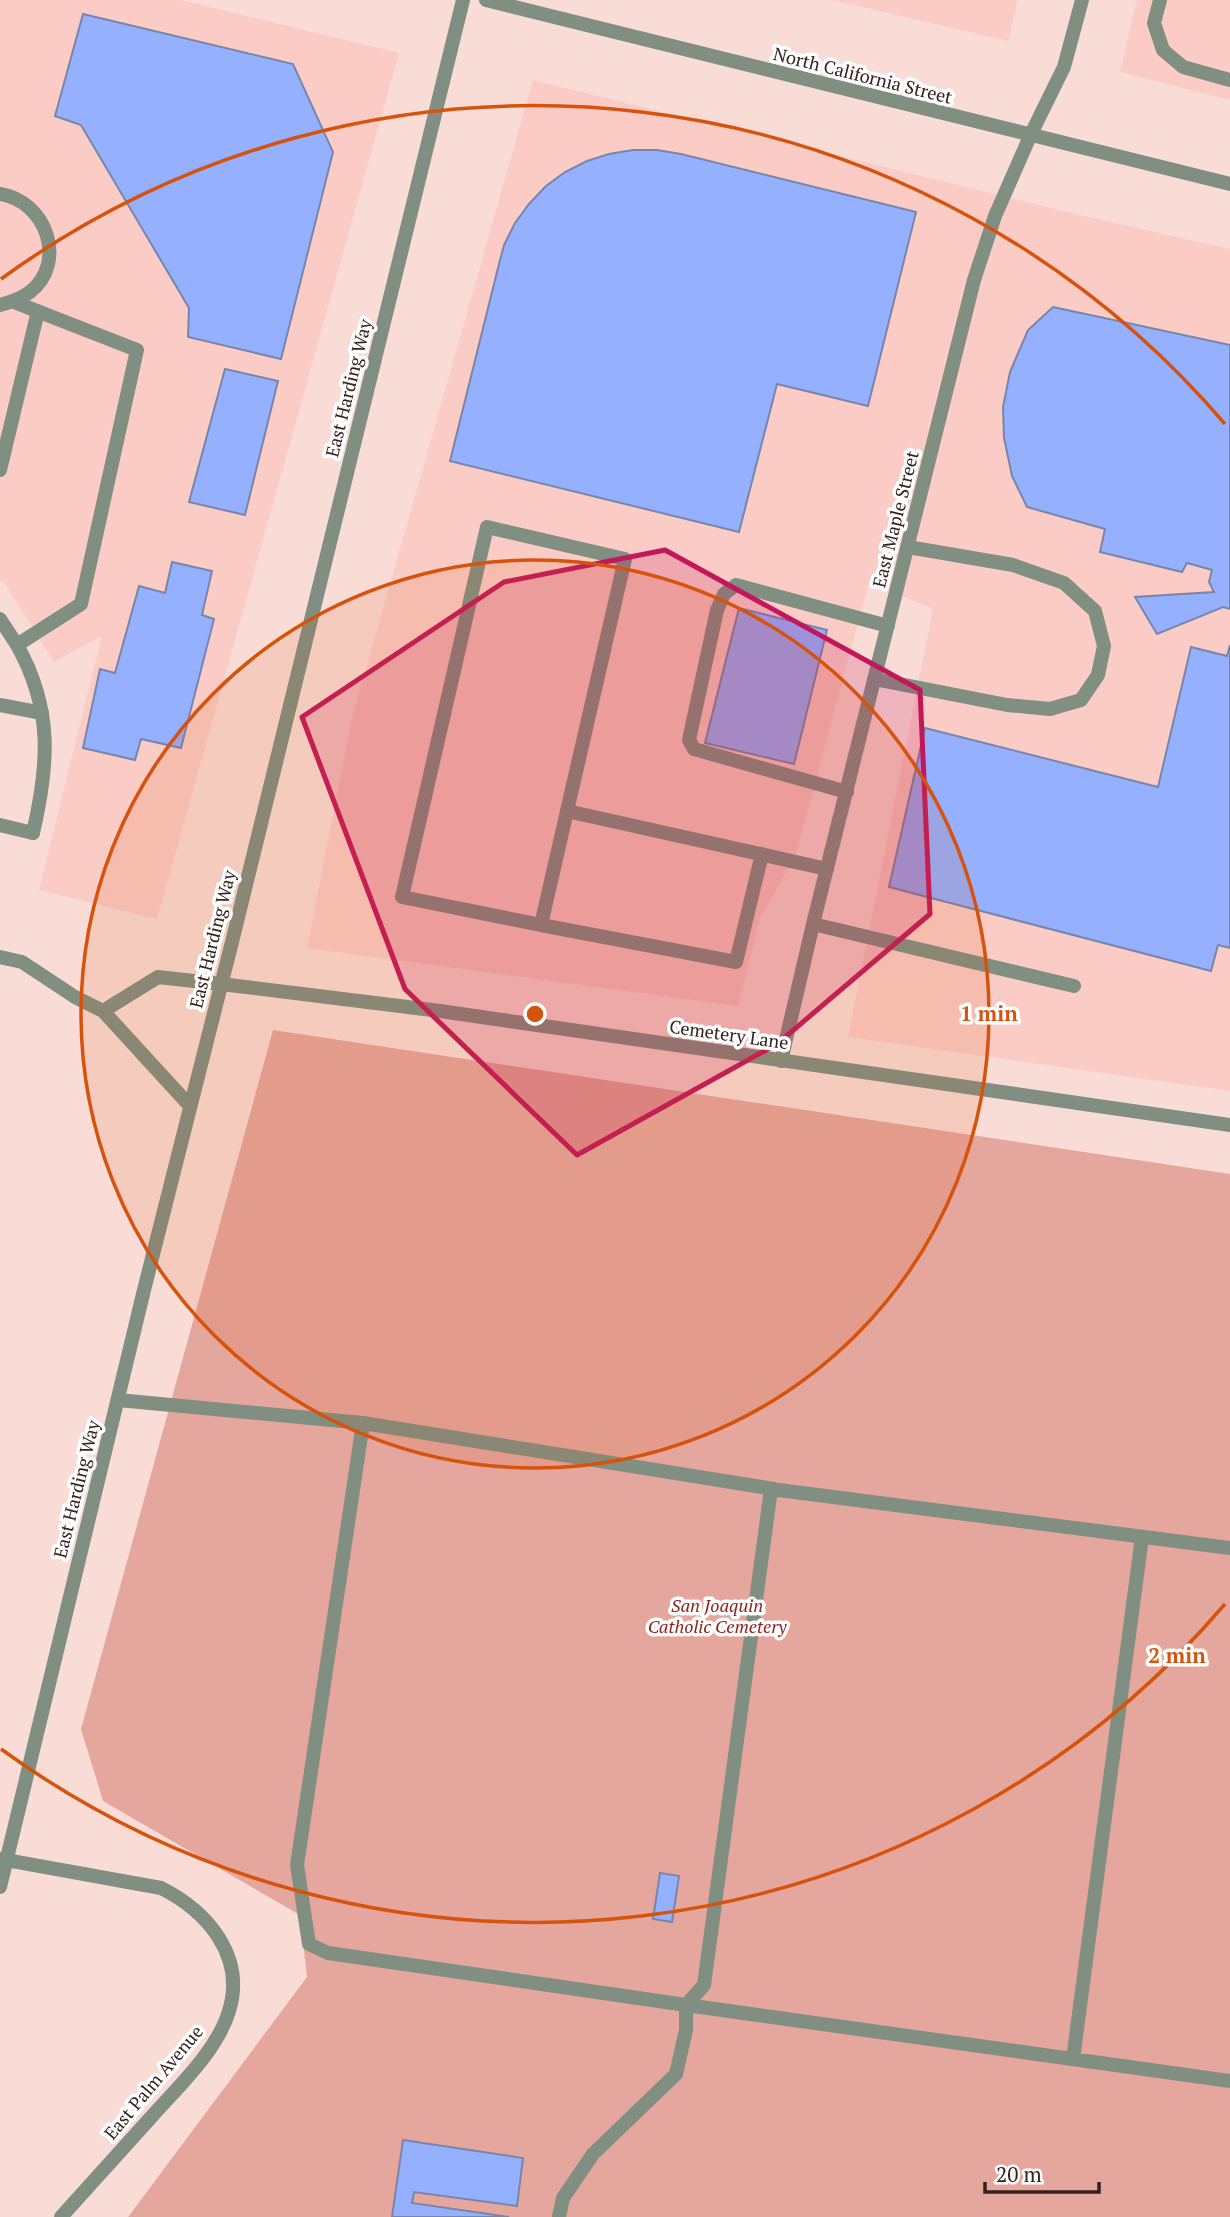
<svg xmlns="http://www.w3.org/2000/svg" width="1230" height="2217" viewBox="0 0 1230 2217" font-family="'PT Serif',serif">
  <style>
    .built { fill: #fbccc5 }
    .green { fill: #e5a79d }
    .building { fill: #95b0ff; stroke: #7886aa; stroke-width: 2 }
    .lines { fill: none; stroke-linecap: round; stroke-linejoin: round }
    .service { stroke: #808f82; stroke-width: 14 }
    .minor { stroke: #808f82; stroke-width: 14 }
    .tertiary { stroke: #808f82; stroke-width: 14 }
    .marked { fill: #c2185b; fill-opacity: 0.2; stroke: #c2185b; stroke-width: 5; stroke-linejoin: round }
    .ring { fill: none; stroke: #d6530e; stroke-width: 3.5 }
    .labels { text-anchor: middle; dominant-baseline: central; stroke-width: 7; stroke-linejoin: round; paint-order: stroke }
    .street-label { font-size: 18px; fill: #33211e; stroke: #fff }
    .park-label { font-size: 18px; font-style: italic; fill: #90221a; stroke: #fff }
    .centre { fill: #d6530e; stroke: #fff; stroke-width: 3.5 }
    .ring-label { font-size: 21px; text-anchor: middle; font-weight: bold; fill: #d6530e; stroke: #fff; stroke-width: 7; stroke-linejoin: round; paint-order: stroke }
  </style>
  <rect width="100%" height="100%" fill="#fadcd7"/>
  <!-- built -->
  <path class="built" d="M0 0H181L399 53 157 919 39 890 102 636 54 662 4 582 0 580Z
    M832 0H1018L1008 41Z
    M1137 0H1230V100L1120 72Z
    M533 80 1067 212 1230 249V1091L848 1037 933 609 869 582 796 854 760 918 738 1006 307 948 352 718Z"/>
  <!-- green -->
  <path class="green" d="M273 1030 1230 1174V2217H128L307 1977 300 1915 103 1801 81 1729Z"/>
  <!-- building -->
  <path class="building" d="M83 14 293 64 333 152 281 359 188 337 189 308 81 125 55 116Z
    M633 150H657L681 154 916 212 868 406 777 384 739 532 450 461 498 268 504 245 515 223 529 204 546 186 565 172 587 161 609 154Z
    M1053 307 1230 345V609L1223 607 1157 634 1135 597 1214 592 1209 582 1212 570 1187 563 1182 572 1100 552 1105 529 1027 507 1012 476 1004 438 1003 407 1010 372 1028 330Z
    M225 369 278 381 245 515 189 502Z
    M172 562 212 571 202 615 214 619 181 748 141 739 135 760 83 748 100 669 115 673 139 586 165 593Z
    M739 608 827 630 794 764 705 743Z
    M1230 645V948L1218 945 1211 971 889 887 925 728 1158 787 1191 647 1227 656Z
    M660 1873 679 1876 672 1922 653 1919Z
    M403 2140 523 2158 517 2206 414 2192 412 2203 509 2217H392Z"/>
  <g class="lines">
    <!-- service -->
    <path class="service" d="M1160 0 1154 23 1163 50 1183 67 1230 80
      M1031 134 1064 67 1082 0
      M0 194C46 201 68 262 30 292 21 299 11 302 0 305
      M0 470 38 311
      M0 619 17 645 81 604 137 350 14 302
      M874 679 1007 705 1050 709 1081 700 1098 675 1104 646 1095 611 1064 583 1013 565 908 547
      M0 705 42 713
      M847 792 694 749 689 740 717 610 724 594 736 585 888 626
      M0 825 33 833
      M762 854 736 962 541 925 567 811 827 869
      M813 924 1074 986
      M541 925 402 897 487 527 625 559 567 811
      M0 957 22 962 75 997 103 1011 190 1106
      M103 1011 158 977 221 984
      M118 1400 363 1423 297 1865 309 1944 328 1953 686 2005 1230 2081
      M363 1423 774 1489
      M1073 2059 1142 1537
      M559 2217 563 2198 593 2154 676 2074 686 2030V2005L704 1985 771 1489 1230 1548"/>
    <!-- minor -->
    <path class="minor" d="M17 645C53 709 49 764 33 833
      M221 984 440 1011 1230 1125
      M781 1061 813 924 974 280 995 216 1031 134
      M0 1859 161 1888C207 1911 246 1956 229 2011 218 2049 180 2085 154 2114 123 2148 92 2183 61 2217"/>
    <!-- tertiary -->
    <path class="tertiary" d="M486 0 1230 184
      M0 1887 144 1290 232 942 463 0"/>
  </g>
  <!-- marked area -->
  <path class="marked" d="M665 550 920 690 930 914 777 1044 577 1155 405 989 302 717 504 582Z"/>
  <!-- distance rings -->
  <circle cx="535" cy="1014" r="454" fill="#d6530e" fill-opacity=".12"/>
  <g class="ring">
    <circle cx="535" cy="1014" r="454"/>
    <path d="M1225 1604A908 908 0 0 1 1 1749M1 279A908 908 0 0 1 1225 424"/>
  </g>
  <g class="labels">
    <!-- street labels -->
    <g class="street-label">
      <text transform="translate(863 75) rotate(14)">North California Street</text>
      <text transform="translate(348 388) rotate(-76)">East Harding Way</text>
      <text transform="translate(895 519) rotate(-76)">East Maple Street</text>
      <text transform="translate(212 939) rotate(-76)">East Harding Way</text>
      <text transform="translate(729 1034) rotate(8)">Cemetery Lane</text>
      <text transform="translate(76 1489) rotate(-76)">East Harding Way</text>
      <text transform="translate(153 2082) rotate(-50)">East Palm Avenue</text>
    </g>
    <!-- park labels -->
    <g class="park-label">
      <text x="717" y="1605">San Joaquin<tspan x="717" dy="21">Catholic Cemetery</tspan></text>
    </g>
  </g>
  <circle cx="535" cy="1014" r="10" class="centre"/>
  <g class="ring-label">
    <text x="989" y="1021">1 min</text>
    <text x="1177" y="1663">2 min</text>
  </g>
  <!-- scale -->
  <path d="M985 2182v10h114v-10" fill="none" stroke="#33211e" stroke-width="3.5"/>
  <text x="996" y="2182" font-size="21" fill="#33211e" stroke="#ffffff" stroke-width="5" paint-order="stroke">20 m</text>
</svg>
